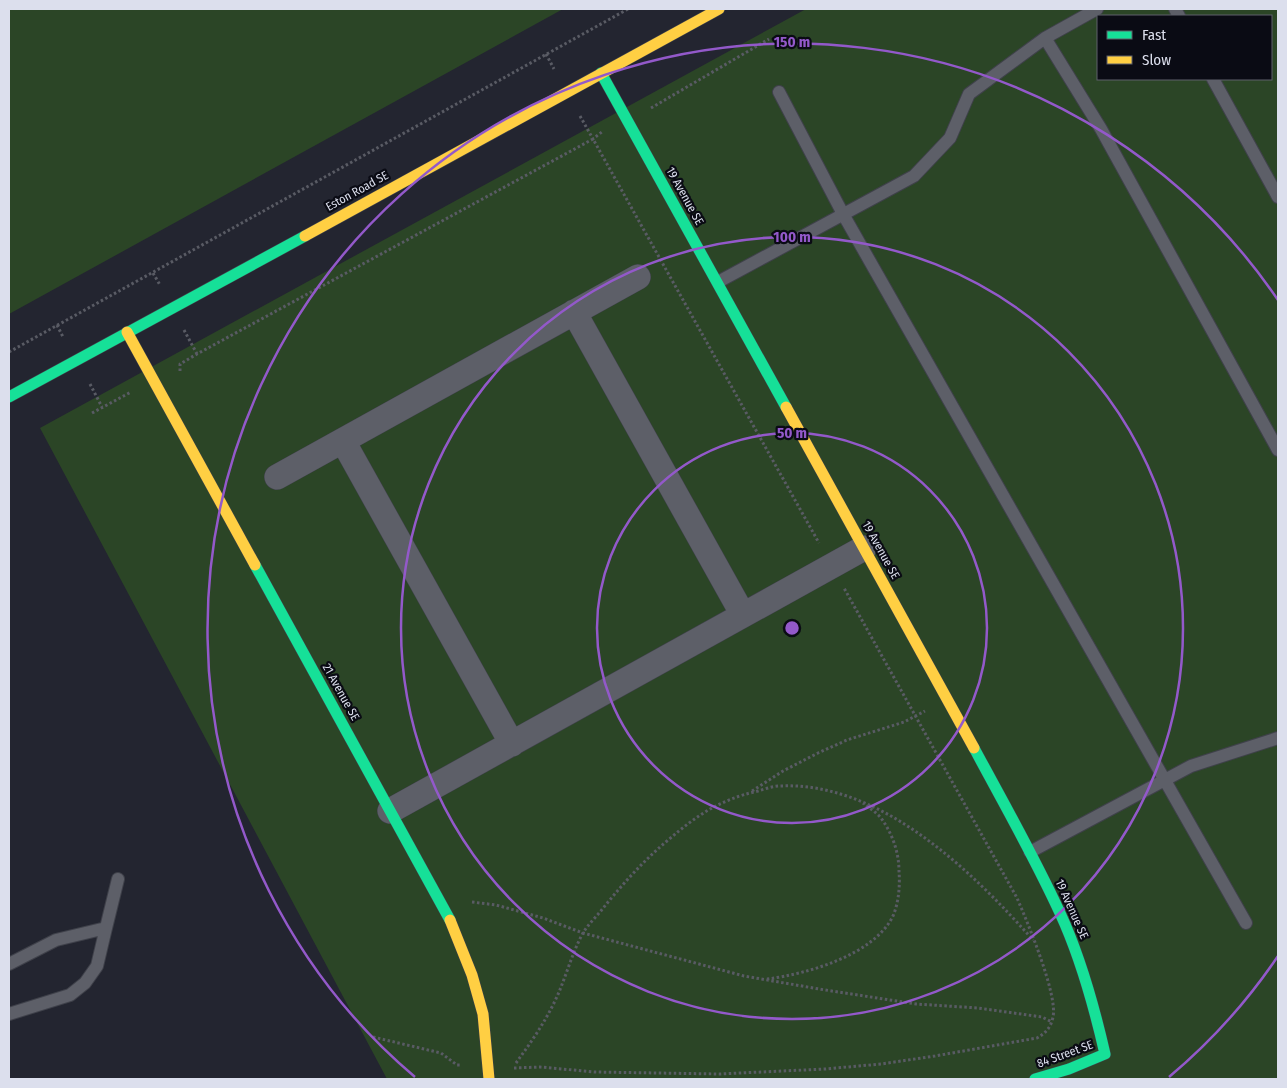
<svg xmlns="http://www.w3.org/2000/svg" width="1287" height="1088" viewBox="0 0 1287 1088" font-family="'Fira Sans Condensed',sans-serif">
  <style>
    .green { fill: #2b4526; fill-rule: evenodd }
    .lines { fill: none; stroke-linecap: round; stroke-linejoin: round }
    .lane-casing { stroke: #3f414a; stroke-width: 14 }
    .street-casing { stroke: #3f414a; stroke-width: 26 }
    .fast-casing { stroke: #3f414a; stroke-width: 12 }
    .slow-casing { stroke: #3f414a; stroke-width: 12 }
    .path { stroke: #595b64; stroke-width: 3; stroke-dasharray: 2.5 2.5; stroke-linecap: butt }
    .lane { stroke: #5d5f68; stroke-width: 12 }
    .street { stroke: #5d5f68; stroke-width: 25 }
    .fast { stroke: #16e098; stroke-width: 11 }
    .slow { stroke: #ffcf43; stroke-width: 11 }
    .ring { fill: none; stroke: #9359ca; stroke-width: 2.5 }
    .labels { text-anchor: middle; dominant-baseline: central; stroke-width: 4.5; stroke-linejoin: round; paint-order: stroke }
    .street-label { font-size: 12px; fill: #dcdfed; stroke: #0a0b14 }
    .centre { fill: #9359ca; stroke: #0a0b14; stroke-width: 2.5 }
    .ring-label { font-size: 15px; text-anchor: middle; font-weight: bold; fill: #9359ca; stroke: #0a0b14; stroke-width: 4.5; stroke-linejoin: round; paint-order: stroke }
  </style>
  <rect width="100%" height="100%" fill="#232530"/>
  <!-- green -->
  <path class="green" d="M9 9H563L9 314Z
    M806 9H1278V1079H387L40 428ZM1098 16H1271V79H1098Z"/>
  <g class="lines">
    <defs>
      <path id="lane" d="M1175 9 1179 16
        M1045 38 1101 129 1278 450
        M1213 79 1278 197
        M779 92 843 214 1246 923
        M718 282 914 176 950 138 969 94 1045 38 1097 9
        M1030 852 1191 766 1278 738
        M106 928 118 879
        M9 964 56 940 106 928 97 966 85 983 70 995 9 1014"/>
      <path id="street" d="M574 312 743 615
        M343 441 512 744
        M277 477 638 277
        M390 811 864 548"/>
      <path id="fast" d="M601 73 786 407
        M9 397 305 236
        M255 565 450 920
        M974 748C1003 802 1034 856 1060 913 1081 958 1094 1006 1105 1054L1069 1069 1035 1079"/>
      <path id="slow" d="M305 236 719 9
        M127 332 255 565
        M786 407 974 748
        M450 920 472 975 483 1014 489 1079"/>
    </defs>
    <!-- lane casing -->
    <use href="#lane" class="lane-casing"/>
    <!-- street casing -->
    <use href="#street" class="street-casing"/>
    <!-- fast casing -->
    <use href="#fast" class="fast-casing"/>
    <!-- slow casing -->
    <use href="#slow" class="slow-casing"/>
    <!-- path -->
    <path class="path" d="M546 54 554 69
      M651 108 769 39
      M580 116 593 139 603 131
      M153 273 160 285
      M57 325 63 337
      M184 330 197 354
      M9 352 628 9
      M180 371V364L197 354 593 139 819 543
      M90 384 102 407
      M92 413 131 392
      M752 791 783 771 818 753 847 740 904 722 925 711
      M472 902 496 905 543 918 583 933 744 976 819 989 916 1004 978 1008 1035 1016 1042 1017 1052 1022
      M767 979C807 974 874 955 893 916 899 902 900 885 899 871 899 852 892 833 881 818 876 812 869 808 863 803
      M373 1037 441 1053 457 1065H461
      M516 1063C532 1041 548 1018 559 992 567 973 573 951 583 933 587 926 594 919 600 912 620 887 642 862 667 841 697 815 719 800 758 791 765 789 773 786 780 786 880 781 972 871 1033 940
      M514 1068 540 1067 595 1072 719 1074 825 1069 881 1064 935 1056 1037 1038C1046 1033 1051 1027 1053 1017 1058 995 1027 921 1017 898L844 588"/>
    <!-- lane -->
    <use href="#lane" class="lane"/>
    <!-- street -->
    <use href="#street" class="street"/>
    <!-- fast -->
    <use href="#fast" class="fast"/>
    <!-- slow -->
    <use href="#slow" class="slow"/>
  </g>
  <!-- distance rings -->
  <g class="ring">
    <circle cx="792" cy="628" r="195"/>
    <circle cx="792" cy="628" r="391"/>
    <path d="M1278 956A586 586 0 0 1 1169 1077M415 1077A586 586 0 1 1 1278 300"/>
  </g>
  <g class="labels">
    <!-- street labels -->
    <g class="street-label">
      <text transform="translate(357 191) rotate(-29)">Eston Road SE</text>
      <text transform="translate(685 196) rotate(61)">19 Avenue SE</text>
      <text transform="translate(881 550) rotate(61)">19 Avenue SE</text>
      <text transform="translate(341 692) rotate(61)">21 Avenue SE</text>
      <text transform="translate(1072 909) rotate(66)">19 Avenue SE</text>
      <text transform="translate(1065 1054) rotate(-20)">84 Street SE</text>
    </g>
  </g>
  <circle cx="792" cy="628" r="8" class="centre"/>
  <g class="ring-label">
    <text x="792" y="47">150 m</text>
    <text x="792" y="242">100 m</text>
    <text x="792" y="438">50 m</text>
  </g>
  <!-- border -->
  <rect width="1287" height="1088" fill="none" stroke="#dcdfed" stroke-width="20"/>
  <!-- legend -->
  <rect x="1097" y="15" width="175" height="65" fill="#0a0b14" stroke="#5e606b"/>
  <rect x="1107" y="31" width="25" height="8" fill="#16e098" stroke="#5e606b"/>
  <text x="1142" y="40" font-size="15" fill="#dcdfed">Fast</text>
  <rect x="1107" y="56" width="25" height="8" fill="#ffcf43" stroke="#5e606b"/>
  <text x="1142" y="65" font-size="15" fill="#dcdfed">Slow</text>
</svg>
